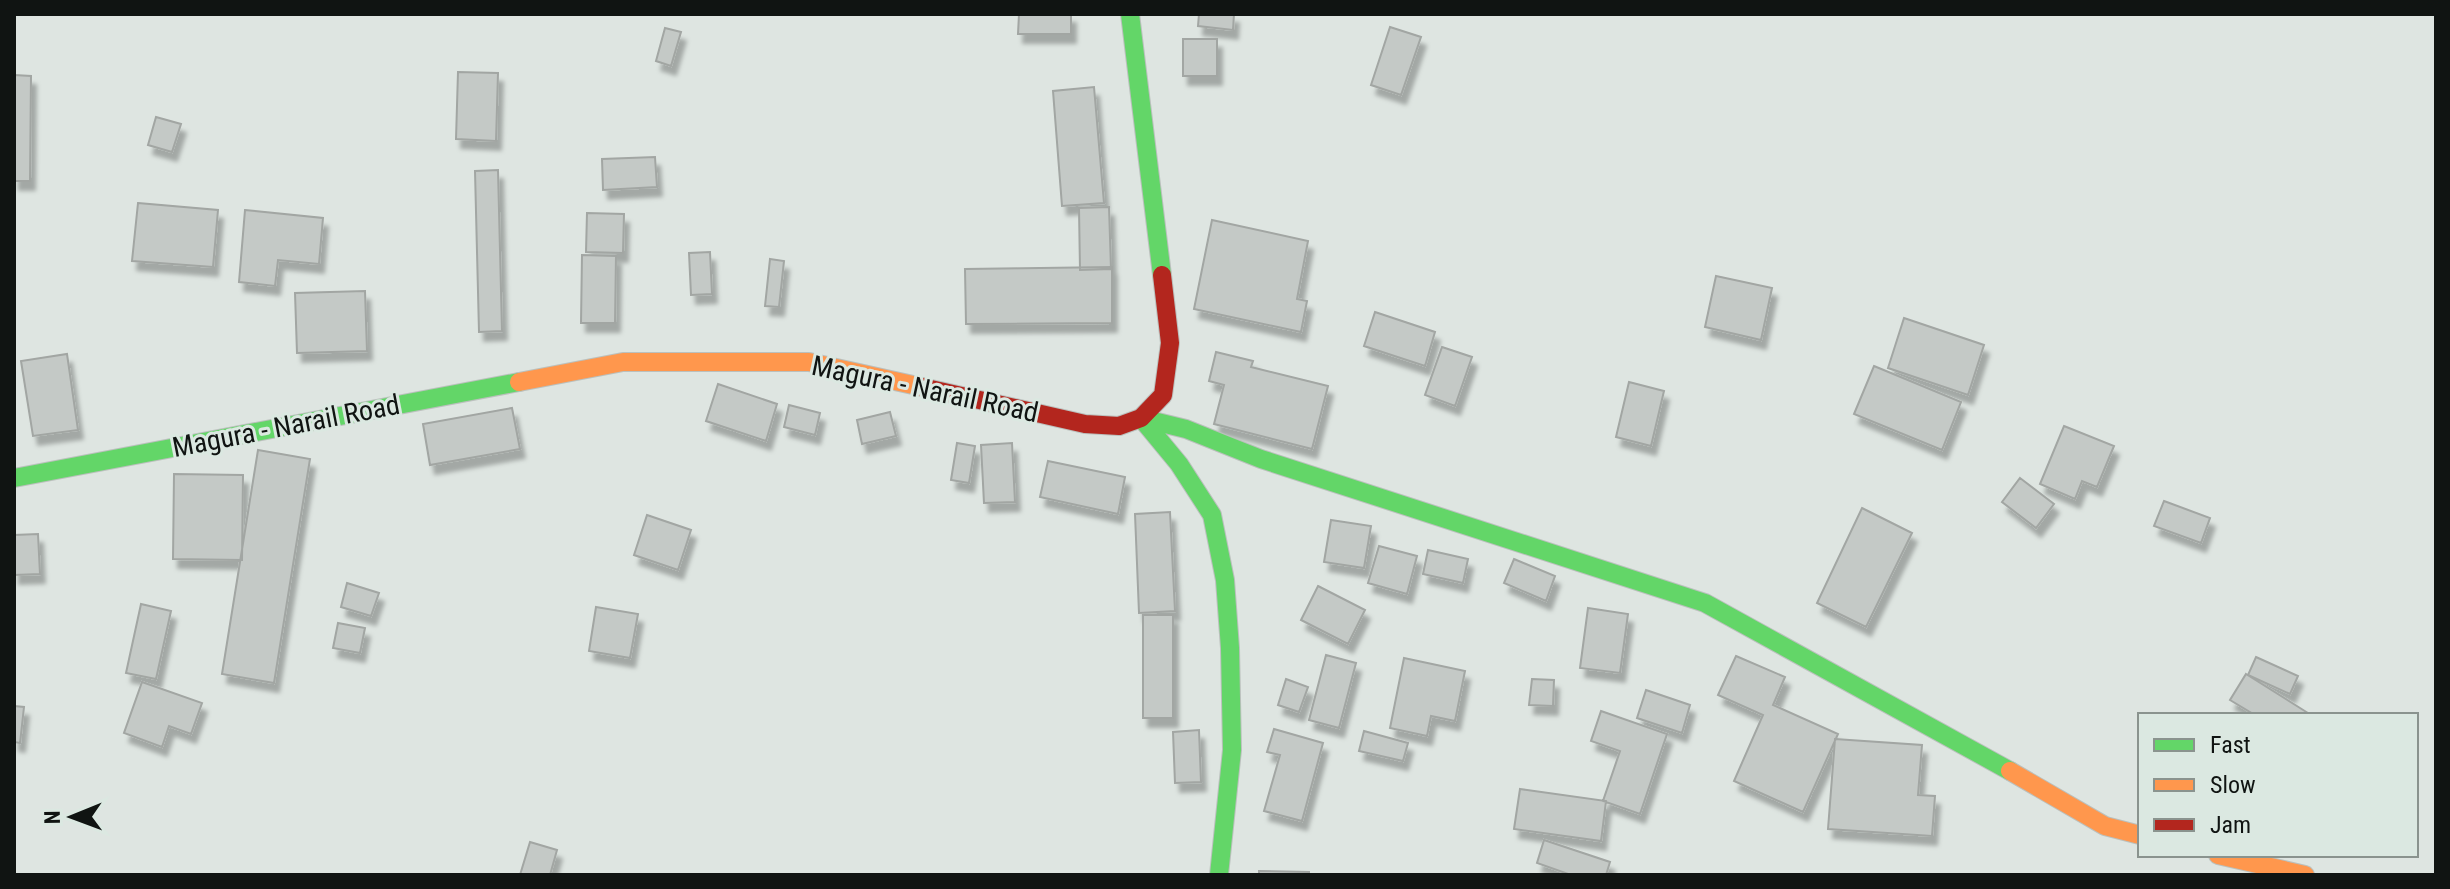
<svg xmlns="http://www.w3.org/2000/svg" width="2450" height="889" viewBox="0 0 2450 889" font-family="'Roboto Condensed',sans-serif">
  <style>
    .building { fill: #c4c9c6; stroke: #a2a6a3; stroke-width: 2; filter: url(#shadow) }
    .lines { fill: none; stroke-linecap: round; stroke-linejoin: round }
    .fast-casing { stroke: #bbc0bd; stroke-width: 20 }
    .slow-casing { stroke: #bbc0bd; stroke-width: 20 }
    .jam-casing { stroke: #bbc0bd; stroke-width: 20 }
    .fast { stroke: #63d668; stroke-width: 18 }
    .slow { stroke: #ff974d; stroke-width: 18 }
    .jam { stroke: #b3261e; stroke-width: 18 }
    .labels { text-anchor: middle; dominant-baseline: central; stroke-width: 6; stroke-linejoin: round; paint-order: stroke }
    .street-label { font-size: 28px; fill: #101412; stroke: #dbe8e1 }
  </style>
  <defs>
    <filter id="shadow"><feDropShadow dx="5" dy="9" stdDeviation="2" flood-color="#0004"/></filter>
  </defs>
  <rect width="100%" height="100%" fill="#dee5e1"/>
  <!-- building -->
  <path class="building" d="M1019 14H1071V34H1018Z
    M1199 14H1234L1233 30 1198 26Z
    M1390 27 1421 37 1401 95 1371 85Z
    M665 28 681 32 671 66 656 61Z
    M1183 39H1217V76H1183Z
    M458 72 498 73 496 141 456 139Z
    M14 75 31 76 30 181H14Z
    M1094 87 1104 203 1062 206 1053 91Z
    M156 117 181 124 172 152 148 145Z
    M655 157 657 187 603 190 602 159Z
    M498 170 502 331 479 332 475 171Z
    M138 203 218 210 213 267 132 261Z
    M1109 207 1111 269 1080 270 1079 208Z
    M245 210 323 218 319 264 278 260 275 286 239 282Z
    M587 213 624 214 623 253 586 252Z
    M1212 220 1308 241 1297 299 1307 301 1301 332 1194 309Z
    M710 252 712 294 691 295 689 253Z
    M582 255 616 256 615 323H581Z
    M770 259 784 261 779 307 765 306Z
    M1112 267V323L966 324 965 269Z
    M1716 276 1772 288 1761 340 1705 327Z
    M365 291 367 351 297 353 295 293Z
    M1375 312 1435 332 1425 366 1364 346Z
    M1904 318 1984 345 1968 395 1888 368Z
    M1442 347 1472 357 1455 406 1425 395Z
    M1216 352 1253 361 1251 367 1328 386 1312 449 1214 424 1224 385 1209 381Z
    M67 354 78 430 33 436 21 361Z
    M1874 366 1961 402 1942 450 1854 414Z
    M1629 382 1664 391 1651 446 1616 437Z
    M718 384 777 404 766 441 706 421Z
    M789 405 820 413 815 435 784 427Z
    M512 408 520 449 430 465 423 424Z
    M890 412 896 436 862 444 857 420Z
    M2064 426 2114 446 2097 487 2082 481 2075 499 2040 484Z
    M957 443 975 446 969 483 951 480Z
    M1012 443 1015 502 984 503 981 445Z
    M258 450 310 459 274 683 222 674Z
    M1048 461 1125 477 1118 514 1040 497Z
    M174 474 243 475 242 560 173 559Z
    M2020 478 2054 504 2036 528 2002 502Z
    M2164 501 2210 518 2201 543 2154 526Z
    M1862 508 1912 533 1866 627 1817 603Z
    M1170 512 1175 611 1139 613 1135 514Z
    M647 515 691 530 678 570 634 555Z
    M1331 520 1371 526 1364 568 1324 562Z
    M38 534 40 574 14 575V535Z
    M1379 546 1417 556 1407 594 1368 583Z
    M1428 550 1468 559 1463 583 1423 574Z
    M1514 559 1555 576 1546 601 1504 583Z
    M347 583 379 593 371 616 341 607Z
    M1318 586 1365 610 1348 644 1301 620Z
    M141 604 171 611 156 679 126 673Z
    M596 607 638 614 630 658 589 651Z
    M1588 608 1628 614 1620 673 1580 668Z
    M1143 615H1173V718H1143Z
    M338 623 365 628 360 653 333 648Z
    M1326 655 1356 663 1339 728 1309 720Z
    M1736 656 1785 677 1773 705 1838 734 1803 812 1734 781 1763 715 1718 695Z
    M2256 657 2298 676 2290 694 2248 675Z
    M1404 658 1465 671 1455 721 1431 716 1427 736 1390 728Z
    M2246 674 2308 713 2307 715H2255L2230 700Z
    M1286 679 1308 687 1299 712 1278 705Z
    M1532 679 1554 680 1553 706 1529 705Z
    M142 682 202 703 191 734 169 726 162 747 124 733Z
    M1646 690 1690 705 1682 733 1637 718Z
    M14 706 24 707 20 743 14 742Z
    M1601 711 1667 734 1640 814 1603 801 1620 751 1591 741Z
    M1274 729 1323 743 1302 821 1264 811 1280 755 1267 752Z
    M1199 730 1201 782 1175 783 1173 732Z
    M1364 731 1408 743 1403 761 1359 751Z
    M1835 739 1922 745 1918 795 1935 796 1932 836 1828 829Z
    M1520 789 1606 801 1601 841 1514 829Z
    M1544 840 1610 862 1606 875H1571L1537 863Z
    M530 842 557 850 550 875H520Z
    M1259 871 1309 872V875H1259Z"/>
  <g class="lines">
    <defs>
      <path id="fast" d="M1130 14 1162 275
        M1141 418 1186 429 1261 459 1705 603 2010 771
        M1141 418 1179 464 1212 515 1225 580 1230 648 1232 750 1219 875
        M14 478 519 382"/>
      <path id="slow" d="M519 382 623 362H809L922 387
        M2010 771 2105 826 2140 835
        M2218 855 2305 875"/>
      <path id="jam" d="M922 387 1085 424 1119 426 1141 418 1163 395 1170 343 1162 275"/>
    </defs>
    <!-- fast casing -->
    <use href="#fast" class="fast-casing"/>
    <!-- slow casing -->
    <use href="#slow" class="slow-casing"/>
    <!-- jam casing -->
    <use href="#jam" class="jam-casing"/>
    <!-- fast -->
    <use href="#fast" class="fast"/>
    <!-- slow -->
    <use href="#slow" class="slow"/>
    <!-- jam -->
    <use href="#jam" class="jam"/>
  </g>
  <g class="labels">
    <!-- street labels -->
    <g class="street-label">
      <text transform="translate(925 389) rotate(12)">Magura - Narail Road</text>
      <text transform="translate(286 426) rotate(-11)">Magura - Narail Road</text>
    </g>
  </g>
  <!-- border -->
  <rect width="2450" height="889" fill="none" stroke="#101412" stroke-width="32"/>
  <!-- legend -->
  <rect x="2138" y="713" width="280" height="144" fill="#dbe8e1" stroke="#8a938e" stroke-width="2"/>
  <rect x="2154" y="739" width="40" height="12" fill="#63d668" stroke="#8a938e" stroke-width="2"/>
  <text x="2210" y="753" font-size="24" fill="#101412">Fast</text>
  <rect x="2154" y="779" width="40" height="12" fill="#ff974d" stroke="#8a938e" stroke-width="2"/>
  <text x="2210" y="793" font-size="24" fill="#101412">Slow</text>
  <rect x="2154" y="819" width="40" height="12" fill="#b3261e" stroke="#8a938e" stroke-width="2"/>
  <text x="2210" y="833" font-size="24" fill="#101412">Jam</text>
  <!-- north arrow -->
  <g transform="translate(72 817) rotate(269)" stroke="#dbe8e1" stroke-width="6" paint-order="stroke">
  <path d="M0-6L14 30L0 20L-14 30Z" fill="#101412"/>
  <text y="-12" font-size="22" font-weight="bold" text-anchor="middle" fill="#101412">N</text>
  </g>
</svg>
